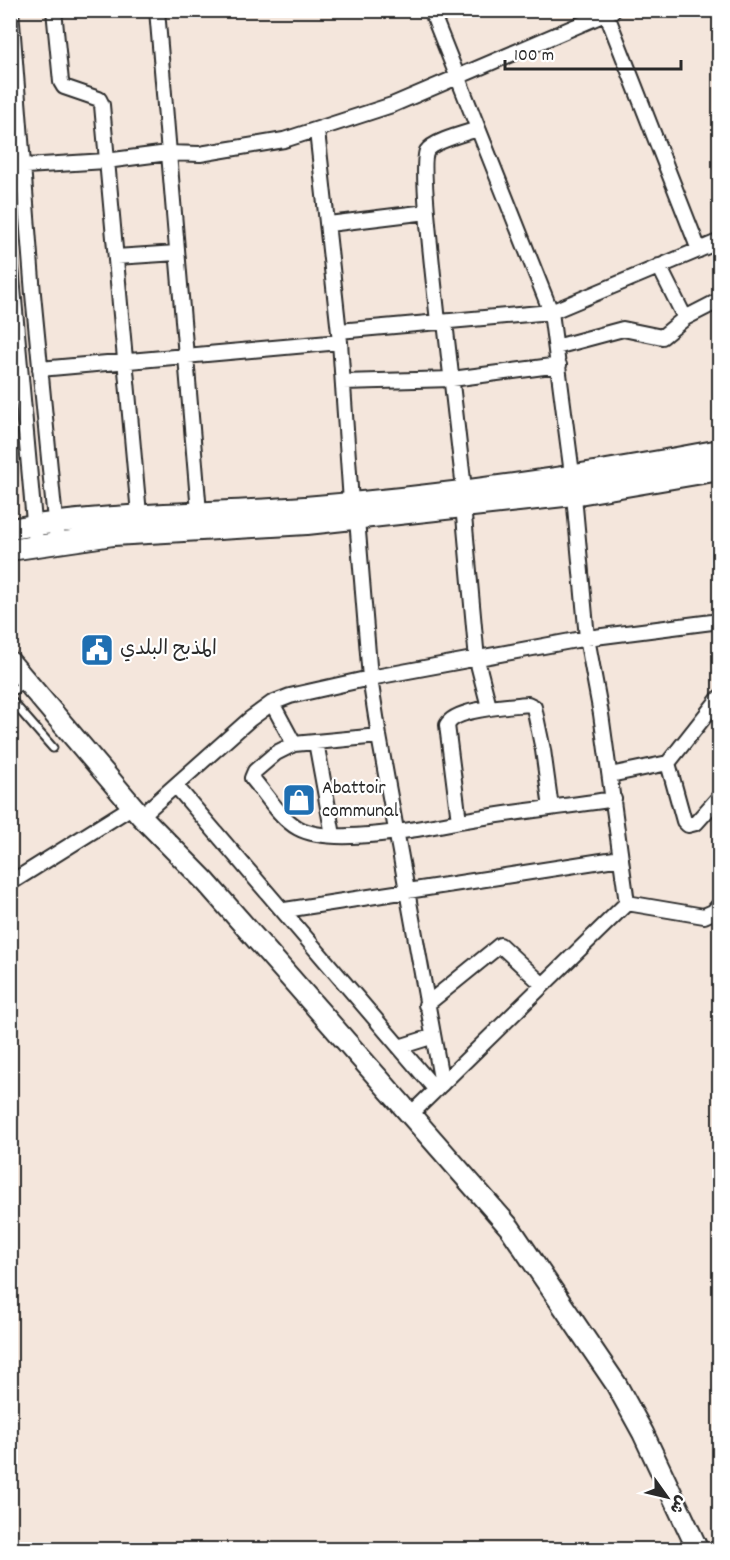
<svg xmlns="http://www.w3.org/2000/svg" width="730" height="1560" viewBox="0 0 730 1560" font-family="Dekko,'Playpen Sans Arabic',sans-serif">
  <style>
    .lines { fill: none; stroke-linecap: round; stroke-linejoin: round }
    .lane-casing { stroke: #2b2b2b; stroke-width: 11 }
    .street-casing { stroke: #2b2b2b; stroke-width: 18 }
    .secondary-casing { stroke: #2b2b2b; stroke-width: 24 }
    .lane { stroke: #fff; stroke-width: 7 }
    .street { stroke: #fff; stroke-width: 14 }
    .secondary { stroke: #fff; stroke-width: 20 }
    .labels { text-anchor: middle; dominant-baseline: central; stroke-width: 4.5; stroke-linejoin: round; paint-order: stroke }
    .poi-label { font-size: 20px; fill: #2b2b2b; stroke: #fff; text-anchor: start }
  </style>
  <rect width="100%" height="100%" fill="#f4e6dc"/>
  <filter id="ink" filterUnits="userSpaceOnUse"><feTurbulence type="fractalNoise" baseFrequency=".0167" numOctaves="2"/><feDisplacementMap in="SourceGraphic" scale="12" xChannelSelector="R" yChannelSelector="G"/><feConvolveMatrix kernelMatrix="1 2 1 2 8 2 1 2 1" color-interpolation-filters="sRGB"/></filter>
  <g filter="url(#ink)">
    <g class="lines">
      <defs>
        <path id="lane" d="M10 693 25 682
          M10 699 53 748"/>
        <path id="street" d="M11 10 33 294 57 541
          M54 10 61 82 64 87 99 99 102 105 139 514
          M157 10 199 512
          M431 10 551 312 572 474 587 638 601 714 627 903
          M605 10 699 250
          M317 131 340 342 351 502
          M10 167 106 161 168 153 200 154 284 140 392 105 614 10
          M329 224 427 212
          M10 255 36 544
          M116 257 177 253
          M659 266 685 318
          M438 322C436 299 419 163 427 151 433 141 466 133 478 129
          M445 322 464 489
          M339 331 551 312 720 241
          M556 347 623 329 662 337 685 318 720 300
          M40 369 340 342
          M343 382 452 379 559 365
          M463 505 477 660 489 707
          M357 519 370 678 379 736 442 1084
          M272 703 294 744
          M379 736 294 744 276 753 255 771 252 778C266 794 280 818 298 828 332 847 423 828 460 821 511 812 563 807 614 799
          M316 742 333 835
          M668 763 684 821 688 825 696 823 720 796
          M610 775 668 763 720 697
          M176 786 436 1090
          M141 816 250 719 272 703 290 696 370 678 587 638 720 621
          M459 821 447 725C455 708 510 706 528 704L534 707 543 750 551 808
          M10 883 133 806
          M627 903 704 916 713 912 720 904
          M285 910 621 858
          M426 1005 500 945 542 984
          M399 1047 431 1037
          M410 1115 627 903"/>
        <path id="secondary" d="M10 529C108 512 207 514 305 507 444 496 583 476 720 450
          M10 550 113 535 307 524 573 495 720 470
          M10 662 141 816 206 882 510 1228 616 1384 643 1433 698 1550"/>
      </defs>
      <!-- lane casing -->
      <use href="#lane" class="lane-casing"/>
      <!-- street casing -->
      <use href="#street" class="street-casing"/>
      <!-- secondary casing -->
      <use href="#secondary" class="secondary-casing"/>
      <!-- lane -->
      <use href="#lane" class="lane"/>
      <!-- street -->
      <use href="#street" class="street"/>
      <!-- secondary -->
      <use href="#secondary" class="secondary"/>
    </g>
  </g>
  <!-- icons -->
  <defs>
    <symbol id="civic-square" viewBox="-11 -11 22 22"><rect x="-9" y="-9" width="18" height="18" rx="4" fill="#1f6fb2" stroke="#fff"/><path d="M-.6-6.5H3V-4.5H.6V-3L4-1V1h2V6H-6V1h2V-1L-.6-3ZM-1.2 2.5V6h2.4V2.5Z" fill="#fff"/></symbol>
    <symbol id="shop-square" viewBox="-11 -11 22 22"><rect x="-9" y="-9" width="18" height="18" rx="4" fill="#1f6fb2" stroke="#fff"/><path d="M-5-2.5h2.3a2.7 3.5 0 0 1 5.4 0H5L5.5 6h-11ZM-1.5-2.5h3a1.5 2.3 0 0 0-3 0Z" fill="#fff"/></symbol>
  </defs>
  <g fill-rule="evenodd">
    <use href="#civic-square" x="78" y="631" width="38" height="38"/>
    <use href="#shop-square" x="280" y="781" width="38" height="38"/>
  </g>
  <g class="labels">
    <!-- poi labels -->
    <g class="poi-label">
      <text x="120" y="650">المذبح البلدي</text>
      <text x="322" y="789">Abattoir<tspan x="322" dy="23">communal</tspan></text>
    </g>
  </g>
  <!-- margin -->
  <rect width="730" height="1560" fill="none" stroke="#fff" stroke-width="36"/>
  <rect x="18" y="18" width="694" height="1524" fill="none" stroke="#2b2b2b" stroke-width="2" filter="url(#ink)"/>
  <!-- north arrow -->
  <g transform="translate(667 1497) rotate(124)" stroke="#ffffff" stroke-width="4.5" paint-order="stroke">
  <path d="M0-4.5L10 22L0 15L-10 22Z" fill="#2b2b2b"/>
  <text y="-9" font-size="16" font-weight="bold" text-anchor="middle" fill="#2b2b2b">ش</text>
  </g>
  <!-- scale -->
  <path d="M505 60v9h176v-9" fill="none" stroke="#2b2b2b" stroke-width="3"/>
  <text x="514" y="60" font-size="18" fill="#2b2b2b" stroke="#ffffff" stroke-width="4.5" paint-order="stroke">100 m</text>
</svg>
